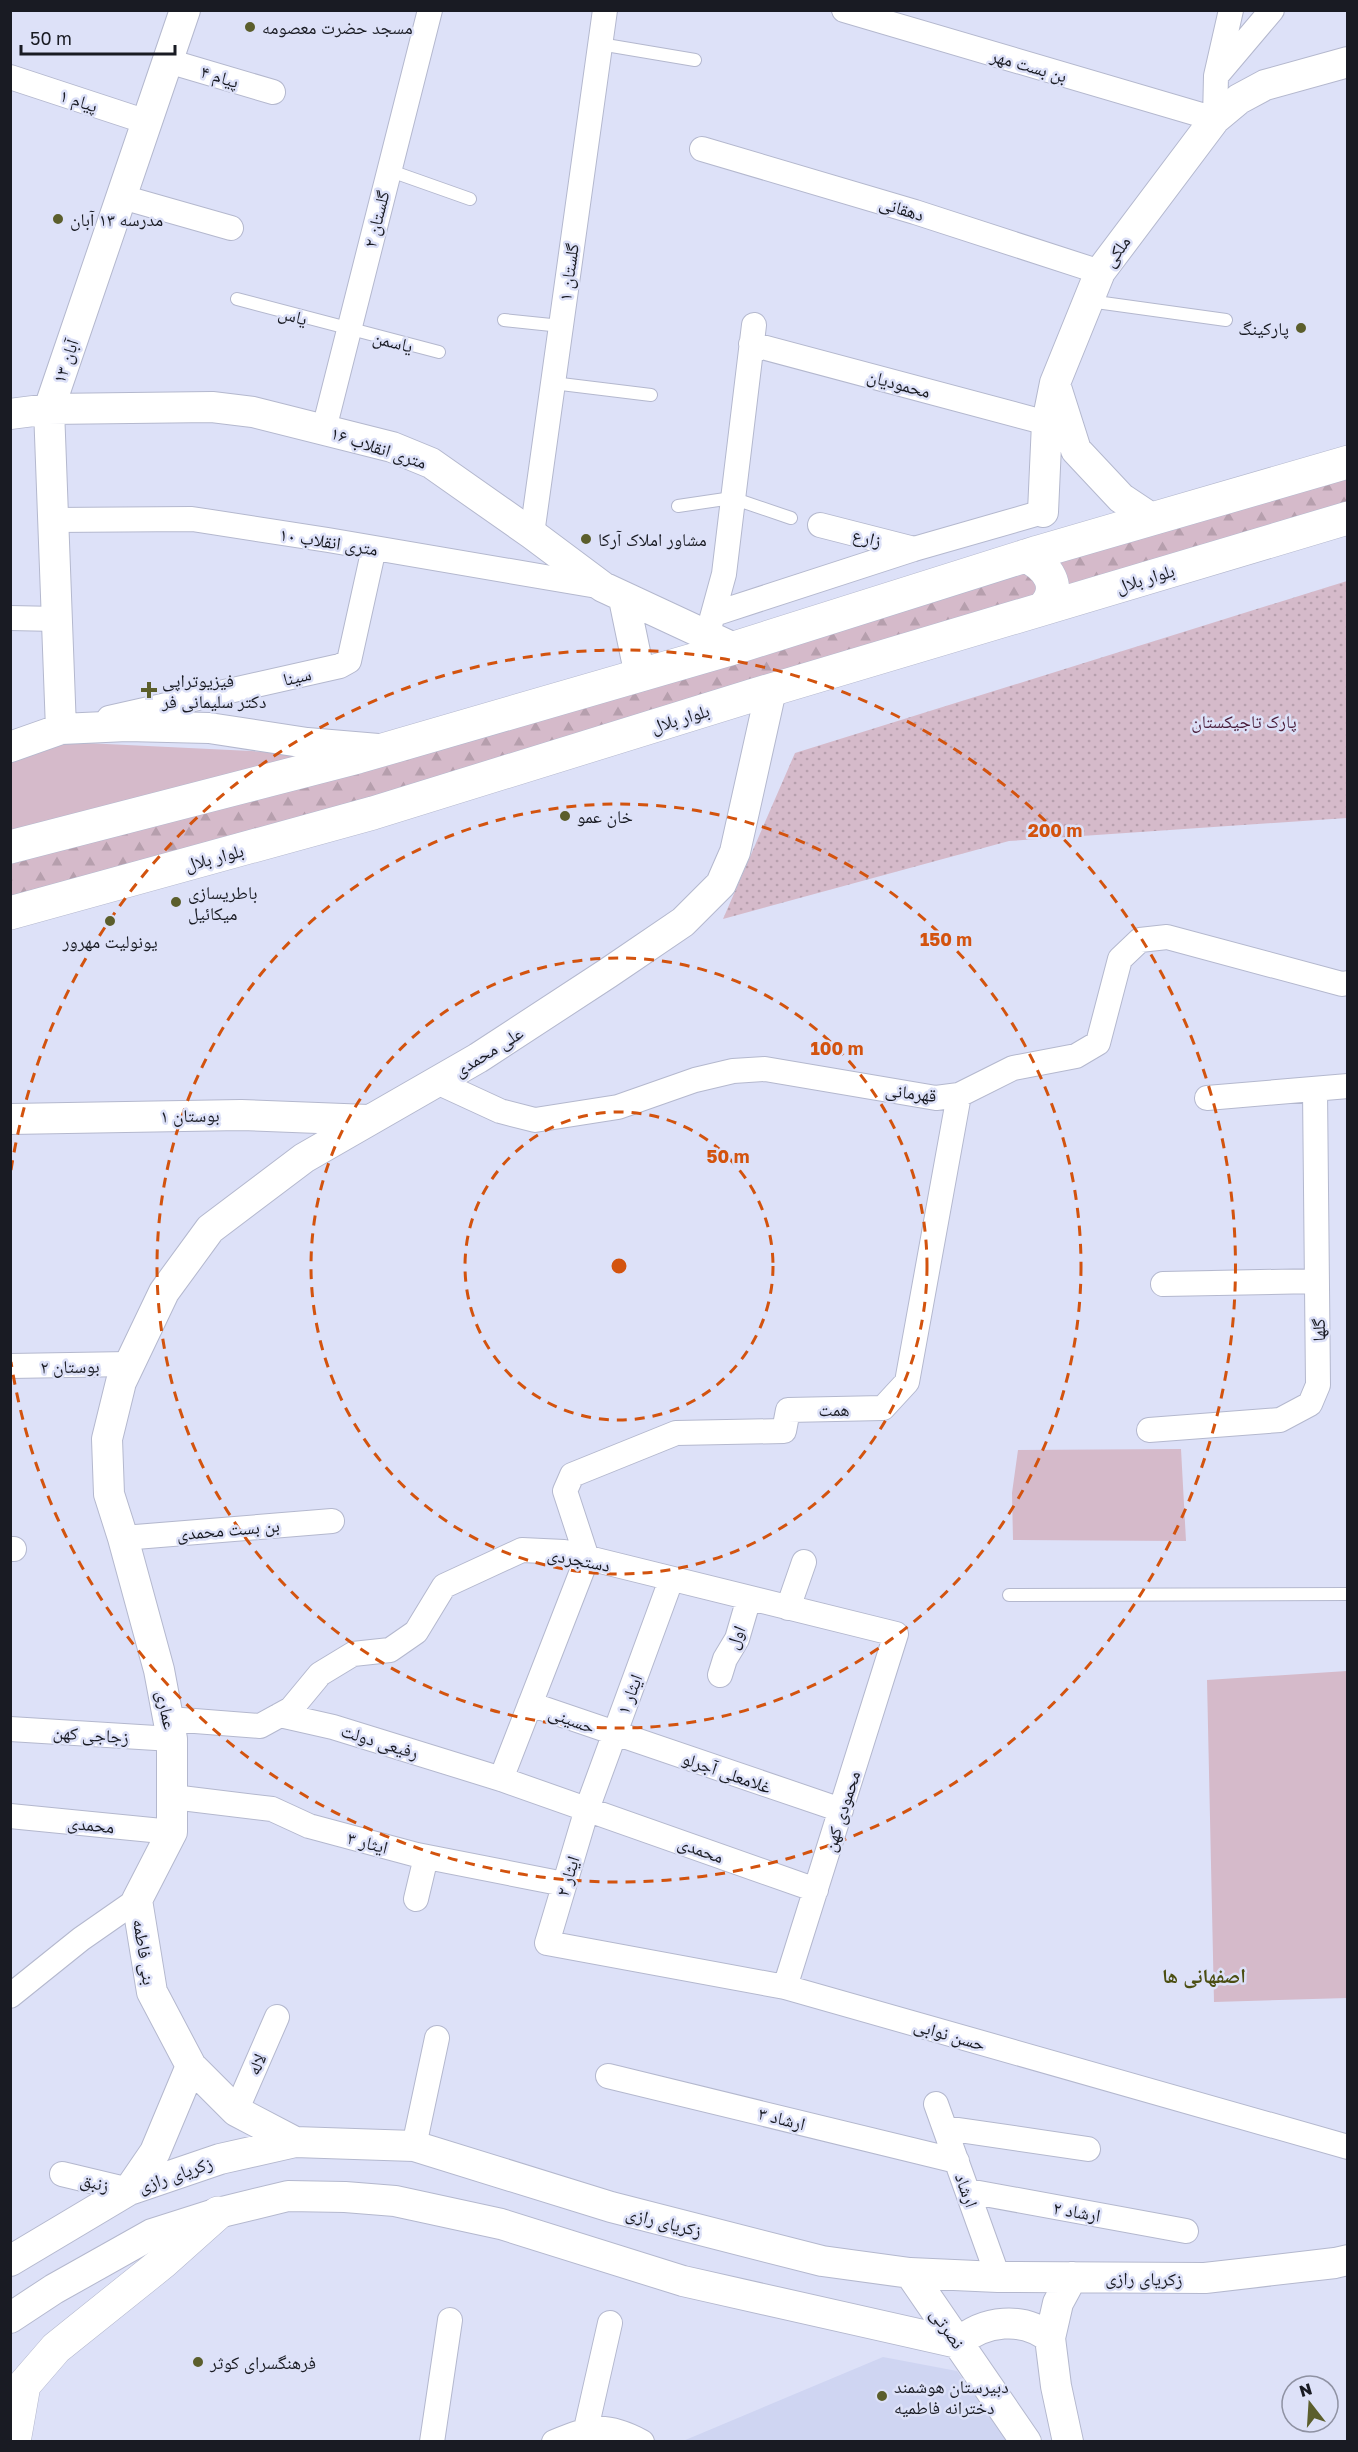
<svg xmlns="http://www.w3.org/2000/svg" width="1358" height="2452" viewBox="0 0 1358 2452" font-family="'Golos Text','Noto Naskh Arabic',sans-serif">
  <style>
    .built { fill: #cfd5f2 }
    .grass { fill: #d5baca }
    .forest { fill: url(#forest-firs) }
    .park { fill: url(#park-dots) }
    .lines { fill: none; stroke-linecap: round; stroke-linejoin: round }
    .service-casing { stroke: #b4b8ce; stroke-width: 14 }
    .minor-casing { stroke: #b4b8ce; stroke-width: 26 }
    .tertiary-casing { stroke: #b4b8ce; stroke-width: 32 }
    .secondary-casing { stroke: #b4b8ce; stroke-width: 34 }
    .primary-casing { stroke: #b4b8ce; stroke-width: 34 }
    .service { stroke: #fff; stroke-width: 12 }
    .minor { stroke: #fff; stroke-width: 24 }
    .tertiary { stroke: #fff; stroke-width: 30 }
    .secondary { stroke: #fff; stroke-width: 33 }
    .primary { stroke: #fff; stroke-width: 33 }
    .ring { fill: none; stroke: #d3530e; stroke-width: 3; stroke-dasharray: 10 8 }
    .poi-dot { fill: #5b5e2c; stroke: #dde1f8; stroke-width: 2 }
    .labels { text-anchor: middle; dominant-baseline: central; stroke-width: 5; stroke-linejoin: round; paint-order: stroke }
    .poi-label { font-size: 18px; fill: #191b23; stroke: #dde1f8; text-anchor: start }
    .street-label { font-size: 18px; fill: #191b23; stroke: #dde1f8 }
    .park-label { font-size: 18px; fill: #481c39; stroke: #dde1f8 }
    .neighbourhood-label { font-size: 20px; font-weight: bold; fill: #4b4e12; stroke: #dde1f8 }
    .centre { fill: #d3530e; stroke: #dde1f8; stroke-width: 3 }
    .ring-label { font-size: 18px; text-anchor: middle; font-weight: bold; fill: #d3530e; stroke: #dde1f8; stroke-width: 5; stroke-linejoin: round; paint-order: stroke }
  </style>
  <defs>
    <pattern id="forest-firs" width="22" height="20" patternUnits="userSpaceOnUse" patternTransform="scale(1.5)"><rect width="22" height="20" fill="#d5baca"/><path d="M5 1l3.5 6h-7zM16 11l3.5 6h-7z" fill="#b69fad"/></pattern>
    <pattern id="park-dots" width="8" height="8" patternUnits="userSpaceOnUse" patternTransform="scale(1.5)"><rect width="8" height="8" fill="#d5baca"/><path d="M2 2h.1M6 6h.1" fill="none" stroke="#b69fad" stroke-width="1.8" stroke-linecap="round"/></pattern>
  </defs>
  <rect width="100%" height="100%" fill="#dde1f8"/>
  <!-- built -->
  <path class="built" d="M883 2357 957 2371 1007 2441H683Z"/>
  <!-- grass -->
  <path class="grass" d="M65 742 330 755 11 840V762Z
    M1181 1449 1186 1541 1013 1540 1012 1493 1018 1450Z
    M1347 1671V1998L1214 2002 1207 1680Z"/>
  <!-- forest -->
  <path class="forest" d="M1347 473V505L642 720 11 901V864L409 753Z"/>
  <!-- park -->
  <path class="park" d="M1347 581V818L1009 841 723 919 795 753Z"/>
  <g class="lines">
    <defs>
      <path id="service" d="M600 44 695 60
        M388 170 470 199
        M237 299 439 352
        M1089 301 1226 320
        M504 320 561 326
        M553 383 651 395
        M678 506 732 498 791 518
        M1009 1595 1348 1594"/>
      <path id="minor" d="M844 10 1215 119 1216 76 1231 10
        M168 61 273 92
        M1217 75 1272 10
        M10 77 147 122
        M702 149 915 212 1100 272
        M122 197 231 228
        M751 344 1047 423
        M324 429 430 10
        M53 520 192 519 328 540 603 587
        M820 525 914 549
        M532 534 605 10
        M714 614 914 549 1043 512
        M10 618 57 619
        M710 625 724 574 754 325
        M109 718 340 666 349 661 374 548
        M437 1082 500 1111 535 1120 618 1107 695 1080 733 1071 765 1069 936 1098 959 1095 1013 1068 1076 1056 1098 1043 1120 959 1140 940 1167 937 1342 984 1348 983
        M1207 1098 1348 1086
        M1163 1284 1317 1281
        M10 1366 129 1364
        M1149 1430 1280 1420 1310 1404 1318 1385 1315 1090
        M123 1538 332 1521
        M10 1549H14
        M671 1580 587 1809 547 1943 785 1987 1348 2147
        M788 1608 804 1562
        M720 1675 725 1659 737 1639 749 1598
        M530 1704 841 1810
        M280 1715 333 1727 501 1779 816 1890
        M169 1719 260 1726 291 1709 320 1674 353 1654 390 1650 416 1632 444 1586 522 1550 564 1552 896 1634 785 1987
        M10 1729 172 1739
        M501 1779 587 1558 565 1491 572 1475 676 1433 784 1431 788 1410 883 1408 907 1382 959 1095
        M173 1797 272 1809 309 1826 417 1855 564 1884
        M10 1816 172 1832
        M416 1899 426 1857
        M10 1996 81 1939 137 1900
        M608 2076 957 2161
        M936 2104 998 2277
        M236 2111 277 2017
        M945 2128 1088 2149
        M414 2146 437 2038
        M62 2174 129 2190
        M968 2191 1186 2231
        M586 2429 610 2323
        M432 2442 450 2320
        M554 2442C591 2427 605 2422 642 2442"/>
      <path id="tertiary" d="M1056 387 1076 450 1121 498 1151 518
        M10 414 49 409 212 407 253 412 392 447 431 463 532 534 603 587 734 648
        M1043 512 1047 423 1055 383 1100 272 1215 119 1239 99 1265 85 1348 62
        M624 599 640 676
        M61 729 49 409 185 10
        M10 747 61 729 127 726 209 728 307 743 378 749
        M10 1119 241 1115 369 1120
        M295 2142 236 2111 191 2066 152 1992 137 1900 172 1832V1739L159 1670 123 1538 109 1494 107 1439 121 1382 164 1292 210 1229 304 1158 478 1058 608 973 683 922 721 884 735 852 771 690
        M129 2190 155 2152 191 2066
        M10 2261 129 2190 220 2159 295 2142 414 2146 611 2207 822 2261 910 2273 998 2277 1205 2278 1335 2263 1348 2260
        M910 2273 1026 2442
        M10 2318 54 2289 152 2234 218 2213 288 2196 345 2197 395 2201 501 2224 683 2281 958 2343C984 2320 1023 2316 1050 2338
        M1068 2442 1056 2386 1050 2338 1058 2303 1072 2277"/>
      <path id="secondary" d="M1025 556C1047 565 1064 588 1043 608
        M10 847 358 757 734 648 1038 552 1348 462
        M10 913 373 813 754 695 1348 518"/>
      <path id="primary" d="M14 2442 24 2385 56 2348 162 2263 218 2213"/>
    </defs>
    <!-- service casing -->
    <use href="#service" class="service-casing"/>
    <!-- minor casing -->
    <use href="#minor" class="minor-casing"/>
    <!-- tertiary casing -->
    <use href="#tertiary" class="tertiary-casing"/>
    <!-- secondary casing -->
    <use href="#secondary" class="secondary-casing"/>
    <!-- primary casing -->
    <use href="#primary" class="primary-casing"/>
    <!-- service -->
    <use href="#service" class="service"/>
    <!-- minor -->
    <use href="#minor" class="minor"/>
    <!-- tertiary -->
    <use href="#tertiary" class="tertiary"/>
    <!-- secondary -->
    <use href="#secondary" class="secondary"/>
    <!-- primary -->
    <use href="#primary" class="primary"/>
  </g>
  <!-- distance rings -->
  <g class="ring">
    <circle cx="619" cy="1266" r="154"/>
    <circle cx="619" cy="1266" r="308"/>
    <circle cx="619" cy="1266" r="462"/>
    <path d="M11 1170A616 616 0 1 1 11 1362"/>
  </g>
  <!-- markers -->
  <g class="poi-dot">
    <circle cx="250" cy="27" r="6"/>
    <circle cx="58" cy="219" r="6"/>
    <circle cx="1301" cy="328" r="6"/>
    <circle cx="586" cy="539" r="6"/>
    <path d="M146 681h6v6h6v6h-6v6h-6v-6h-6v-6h6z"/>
    <circle cx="565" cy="816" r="6"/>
    <circle cx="176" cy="902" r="6"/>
    <circle cx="110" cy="921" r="6"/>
    <circle cx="198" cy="2362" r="6"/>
    <circle cx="882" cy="2396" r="6"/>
  </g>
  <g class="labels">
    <!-- poi labels -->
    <g class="poi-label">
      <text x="262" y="27">مسجد حضرت معصومه</text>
      <text x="70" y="219">مدرسه ۱۳ آبان</text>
      <text x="1289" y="328" text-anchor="end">پارکینگ</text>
      <text x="598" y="539">مشاور املاک آرکا</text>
      <text x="162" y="680">فیزیوتراپی<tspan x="162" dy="21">دکتر سلیمانی فر</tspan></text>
      <text x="577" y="816">خان عمو</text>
      <text x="188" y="892">باطریسازی<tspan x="188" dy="21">میکائیل</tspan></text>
      <text x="110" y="941" text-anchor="middle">یونولیت مهرور</text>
      <text x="210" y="2362">فرهنگسرای کوثر</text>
      <text x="894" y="2386">دبیرستان هوشمند<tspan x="894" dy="21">دخترانه فاطمیه</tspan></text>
    </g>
    <!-- street labels -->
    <g class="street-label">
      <text transform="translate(1029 65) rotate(16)">بن بست مهر</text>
      <text transform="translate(220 76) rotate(17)">پیام ۴</text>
      <text transform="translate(79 100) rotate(18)">پیام ۱</text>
      <text transform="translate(902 208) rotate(17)">دهقانی</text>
      <text transform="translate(376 219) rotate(-76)">گلستان ۲</text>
      <text transform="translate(1116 251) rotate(-54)">ملکی</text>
      <text transform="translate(568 272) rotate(-82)">گلستان ۱</text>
      <text transform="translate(293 315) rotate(15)">یاس</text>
      <text transform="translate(393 341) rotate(14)">یاسمن</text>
      <text transform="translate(65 361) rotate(-71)">۱۳ آبان</text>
      <text transform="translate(899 383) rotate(15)">محمودیان</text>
      <text transform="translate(379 447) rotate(18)">۱۶ متری انقلاب</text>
      <text transform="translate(867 537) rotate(14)">زارع</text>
      <text transform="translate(329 541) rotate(9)">۱۰ متری انقلاب</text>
      <text transform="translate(1145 578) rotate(-17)">بلوار بلال</text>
      <text transform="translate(297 676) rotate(-13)">سینا</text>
      <text transform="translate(680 718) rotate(-17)">بلوار بلال</text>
      <text transform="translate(214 857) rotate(-15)">بلوار بلال</text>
      <text transform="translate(488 1051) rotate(-32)">علی محمدی</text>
      <text transform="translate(911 1092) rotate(7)">قهرمانی</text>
      <text transform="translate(190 1115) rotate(-1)">بوستان ۱</text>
      <text transform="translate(1318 1330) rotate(-91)">گلها</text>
      <text transform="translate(70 1366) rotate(-1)">بوستان ۲</text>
      <text transform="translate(834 1409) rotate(-1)">همت</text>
      <text transform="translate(228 1529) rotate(-5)">بن بست محمدی</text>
      <text transform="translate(579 1559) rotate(11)">دستجردی</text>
      <text transform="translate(735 1637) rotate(-67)">اول</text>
      <text transform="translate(629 1694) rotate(-69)">۱ ایثار</text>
      <text transform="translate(167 1710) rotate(79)">عماری</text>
      <text transform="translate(572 1719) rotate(20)">حسینی</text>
      <text transform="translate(91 1734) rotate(4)">زجاجی کهن</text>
      <text transform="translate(380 1741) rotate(17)">رفیعی دولت</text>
      <text transform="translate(727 1772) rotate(19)">غلامعلی آجرلو</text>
      <text transform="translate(841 1811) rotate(-72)">محمودی کهن</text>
      <text transform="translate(91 1824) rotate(6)">محمدی</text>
      <text transform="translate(368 1842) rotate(15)">ایثار ۳</text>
      <text transform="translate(701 1849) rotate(20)">محمدی</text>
      <text transform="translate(567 1876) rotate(-73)">ایثار ۲</text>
      <text transform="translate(145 1952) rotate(81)">بنی فاطمه</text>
      <text transform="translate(950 2034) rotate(16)">حسن نوابی</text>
      <text transform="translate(256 2064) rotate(-66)">لاله</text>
      <text transform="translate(782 2118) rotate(14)">ارشاد ۳</text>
      <text transform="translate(175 2174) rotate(-19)">زکریای رازی</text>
      <text transform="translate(95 2182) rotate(14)">زنبق</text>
      <text transform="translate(967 2190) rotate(70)">ارشاد</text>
      <text transform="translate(1077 2211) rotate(10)">ارشاد ۲</text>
      <text transform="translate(664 2221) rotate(14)">زکریای رازی</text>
      <text transform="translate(1144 2278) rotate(1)">زکریای رازی</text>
      <text transform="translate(948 2328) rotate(55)">نصرتی</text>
    </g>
    <!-- park labels -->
    <g class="park-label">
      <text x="1244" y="721">پارک تاجیکستان</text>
    </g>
    <!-- neighbourhood labels -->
    <g class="neighbourhood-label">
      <text x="1204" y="1975">اصفهانی ها</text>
    </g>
  </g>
  <circle cx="619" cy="1266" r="9" class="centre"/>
  <g class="ring-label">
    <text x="1055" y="837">200 m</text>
    <text x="946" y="946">150 m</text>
    <text x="837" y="1055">100 m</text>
    <text x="728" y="1163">50 m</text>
  </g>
  <!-- border -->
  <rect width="1358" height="2452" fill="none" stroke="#191b23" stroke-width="24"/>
  <!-- north arrow -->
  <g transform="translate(1310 2404) rotate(343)"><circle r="28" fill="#dde1f8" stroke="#8f92a3" stroke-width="1.5"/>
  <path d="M0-4.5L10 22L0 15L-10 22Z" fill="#5b5e2c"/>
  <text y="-9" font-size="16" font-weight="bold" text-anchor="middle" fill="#191b23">N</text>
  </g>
  <!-- scale -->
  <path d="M21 45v9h154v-9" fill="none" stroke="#191b23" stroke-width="3"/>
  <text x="30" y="45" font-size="18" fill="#191b23" stroke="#dde1f8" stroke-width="4.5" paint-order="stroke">50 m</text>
</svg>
